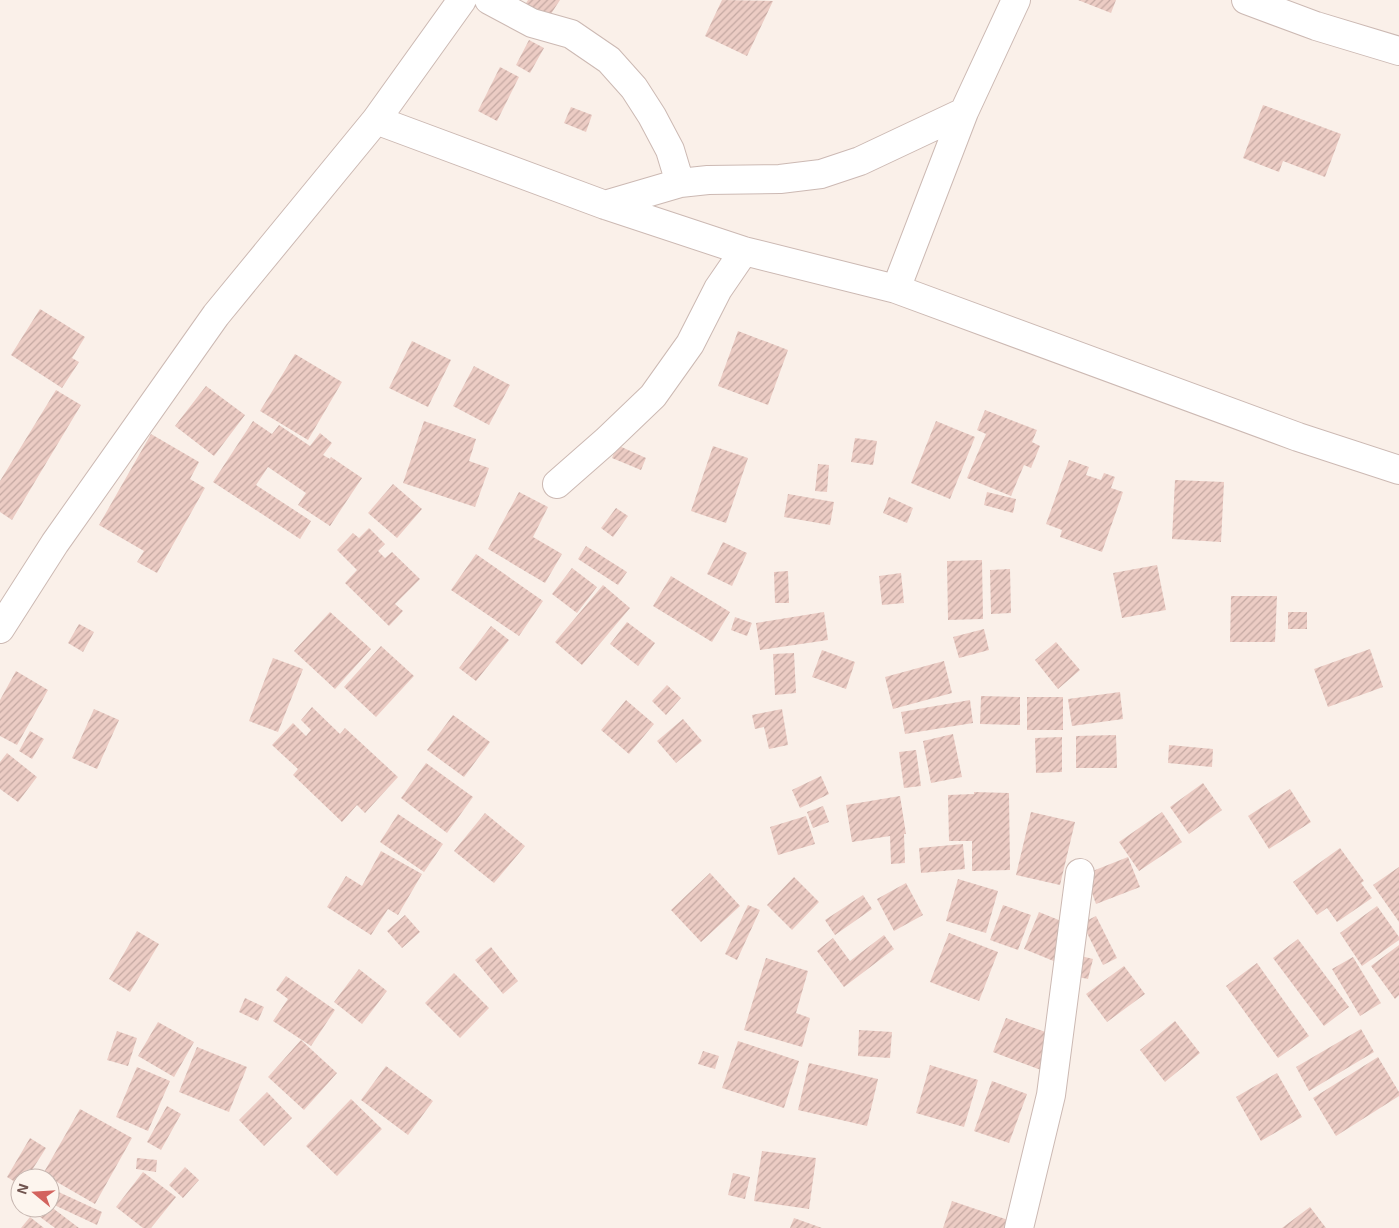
<svg xmlns="http://www.w3.org/2000/svg" width="1399" height="1228" viewBox="0 0 1399 1228" font-family="'Exo 2',sans-serif">
  <style>
    .building { fill: url(#building-hatch) }
    .lines { fill: none; stroke-linecap: round; stroke-linejoin: round }
    .minor-casing { stroke: #ccb9b3; stroke-width: 30 }
    .minor { stroke: #fff; stroke-width: 28 }
  </style>
  <defs>
    <pattern id="building-hatch" width="6" height="6" patternUnits="userSpaceOnUse" patternTransform="scale(1.25)"><rect width="6" height="6" fill="#ecccc4"/><path d="M-1 1l2-2M0 6l6-6M5 7l2-2" fill="none" stroke="#c4a8a2"/></pattern>
  </defs>
  <rect width="100%" height="100%" fill="#faf0e9"/>
  <!-- building -->
  <path class="building" d="M528 0H560L545 23 523 8Z
    M722 0 773 1 747 56 705 36Z
    M1078 0H1116L1111 13Z
    M529 40 544 48 530 73 516 65Z
    M500 67 519 77 497 121 478 111Z
    M1263 105 1341 134 1325 177 1283 161 1279 172 1243 158Z
    M571 107 592 115 586 132 564 123Z
    M40 309 85 337 72 358 79 362 62 388 11 355Z
    M738 331 788 350 768 405 718 386Z
    M412 341 451 360 428 407 389 388Z
    M295 354 342 382 308 440 260 411Z
    M474 366 510 385 489 425 453 406Z
    M206 386 245 415 214 456 175 426Z
    M56 390 81 405 12 520 0 512V481Z
    M985 410 1037 430 1032 442 1040 446 1031 468 1024 465 1011 496 967 478 986 434 977 430Z
    M253 421 272 434 279 425 310 446 320 433 332 443 323 455 330 459 331 457 362 478 330 526 298 505 306 493 268 467 256 485 311 521 300 539 213 482Z
    M424 421 476 439 469 461 489 468 475 507 403 483Z
    M936 421 975 437 950 499 911 483Z
    M151 434 199 462 190 479 205 488 157 573 137 562 144 551 99 525Z
    M855 438 877 441 873 465 851 462Z
    M617 445 646 458 641 470 612 458Z
    M713 446 748 458 726 523 691 511Z
    M1069 460 1089 467 1086 475 1101 480 1104 473 1115 477 1111 488 1123 492 1102 552 1060 537 1062 530 1046 524Z
    M818 464 829 465 827 492 815 491Z
    M1175 480 1224 482 1221 542 1172 539Z
    M393 484 422 509 397 538 368 513Z
    M519 492 548 507 533 537 562 554 545 583 488 549Z
    M987 492 1016 499 1013 513 984 505Z
    M788 494 834 502 830 525 784 517Z
    M889 497 913 508 907 523 883 513Z
    M616 508 628 516 613 537 601 528Z
    M369 528 385 544 378 551 385 558 392 552 420 579 395 604 403 611 389 626 345 583 357 570 337 550 353 533 359 538Z
    M723 542 747 553 732 586 707 574Z
    M586 546 627 572 618 585 578 559Z
    M476 554 543 601 519 636 451 590Z
    M982 560 983 619 948 620 947 561Z
    M1157 565 1166 610 1122 618 1113 573Z
    M572 568 597 587 577 613 552 594Z
    M1010 569 1011 613 991 614 990 570Z
    M788 571 789 603H775L774 572Z
    M901 573 904 603 882 605 879 576Z
    M671 576 730 612 712 642 653 606Z
    M603 585 630 608 582 665 555 642Z
    M1231 596H1277L1275 642H1230Z
    M330 612 371 649 335 689 294 651Z
    M824 612 828 640 760 650 756 623Z
    M1288 612H1307V629H1288Z
    M735 617 752 623 747 636 731 630Z
    M627 622 655 643 638 666 610 644Z
    M79 624 94 632 83 652 68 643Z
    M491 626 509 640 476 681 459 668Z
    M984 629 989 650 959 658 953 637Z
    M1056 642 1080 670 1058 689 1035 660Z
    M381 646 414 676 376 717 344 687Z
    M1370 649 1383 687 1328 707 1314 669Z
    M822 650 855 662 846 689 812 677Z
    M794 653 796 693 775 695 773 654Z
    M273 658 303 669 278 732 249 721Z
    M944 661 952 693 893 709 885 677Z
    M16 671 48 690 17 745 0 736V700Z
    M667 685 681 698 666 715 652 701Z
    M1120 692 1123 719 1072 726 1068 699Z
    M981 696 1020 697V725L980 724Z
    M1027 697H1063V730H1027Z
    M626 700 654 724 629 754 601 730Z
    M970 700 973 723 905 734 901 712Z
    M312 707 340 734 345 728 398 777 365 813 357 805 342 822 293 775 298 769 272 745 293 723 306 736 311 730 301 720Z
    M94 709 119 720 97 769 72 758Z
    M782 709 788 745 769 749 764 727 755 729 752 715Z
    M453 715 490 742 464 777 427 750Z
    M683 719 702 741 676 763 657 741Z
    M30 731 44 739 32 759 19 751Z
    M953 734 962 777 931 783 923 741Z
    M1116 735 1117 768H1076V736Z
    M1062 737V772L1036 773 1035 738Z
    M1169 745 1213 749 1212 767 1168 763Z
    M916 750 921 786 904 788 899 752Z
    M7 753 37 777 18 802 0 789V762Z
    M426 763 473 797 447 833 401 798Z
    M821 776 829 794 800 808 792 790Z
    M1203 783 1222 810 1189 834 1170 807Z
    M1290 789 1311 822 1269 849 1248 816Z
    M974 792 1009 793 1010 870 972 871V841H949L948 795 974 794Z
    M900 796 906 834H904L905 863 891 864 890 836 852 842 846 805Z
    M823 806 829 822 813 828 807 812Z
    M1031 812 1075 822 1060 885 1016 875Z
    M1162 812 1182 842 1139 871 1119 842Z
    M485 813 525 846 494 883 454 851Z
    M398 814 443 844 424 872 380 842Z
    M806 816 815 844 778 855 770 827Z
    M963 844 965 869 921 873 919 848Z
    M1340 848 1364 881 1361 883 1372 898 1337 922 1327 908 1317 915 1293 882Z
    M381 851 422 874 398 915 388 909 371 935 327 907 346 876 362 886Z
    M1128 857 1140 887 1096 904 1085 874Z
    M1399 867V922L1373 885Z
    M710 873 740 906 701 942 671 910Z
    M794 877 819 902 792 930 767 905Z
    M958 879 998 891 986 933 946 921Z
    M906 883 923 915 894 931 877 899Z
    M863 895 872 909 835 935 825 920Z
    M748 905 760 910 737 960 725 954Z
    M1003 905 1031 915 1018 950 990 940Z
    M1377 906 1399 937V940L1362 966 1340 933Z
    M1039 912 1071 925 1056 962 1024 949Z
    M405 915 420 932 402 948 387 931Z
    M1096 916 1117 958 1103 965 1082 923Z
    M137 931 159 944 130 992 109 979Z
    M949 933 998 952 979 1001 930 982Z
    M884 935 894 949 844 987 817 951 833 938 850 961Z
    M1298 939 1349 1007 1324 1026 1273 958Z
    M1399 945V995L1395 999 1371 966Z
    M491 947 518 981 503 994 475 960Z
    M1077 955 1093 959 1088 979 1073 976Z
    M1353 957 1381 1003 1360 1016 1332 969Z
    M766 958 808 971 796 1013 810 1018 802 1047 744 1030Z
    M1257 963 1309 1036 1278 1058 1226 986Z
    M1124 966 1145 994 1107 1022 1086 994Z
    M359 969 387 991 362 1024 334 1002Z
    M454 973 489 1008 460 1038 425 1003Z
    M286 976 335 1010 311 1046 273 1021 288 999 276 990Z
    M245 998 264 1007 258 1021 239 1012Z
    M1006 1018 1054 1035 1041 1070 993 1052Z
    M1175 1021 1200 1053 1165 1082 1140 1050Z
    M158 1022 194 1042 174 1077 138 1056Z
    M1361 1029 1374 1052 1309 1091 1296 1067Z
    M859 1030 892 1032 890 1058 858 1056Z
    M117 1031 137 1038 128 1066 107 1060Z
    M301 1040 337 1073 304 1110 268 1077Z
    M738 1041 799 1061 784 1108 722 1088Z
    M197 1047 247 1067 229 1112 179 1092Z
    M703 1051 719 1056 715 1069 698 1064Z
    M1378 1057 1399 1092V1096L1336 1136 1313 1098Z
    M809 1063 878 1079 867 1126 798 1110Z
    M930 1065 978 1080 964 1127 916 1113Z
    M386 1066 433 1101 408 1135 361 1100Z
    M137 1067 170 1081 148 1131 116 1117Z
    M1277 1073 1302 1117 1261 1141 1236 1097Z
    M992 1081 1027 1094 1009 1143 974 1131Z
    M267 1092 292 1118 264 1146 239 1120Z
    M351 1099 382 1129 337 1176 306 1146Z
    M167 1106 181 1114 161 1150 147 1142Z
    M80 1109 132 1138 95 1204 43 1174Z
    M30 1138 46 1148 27 1178H20V1185L7 1177Z
    M762 1151 816 1158 809 1209 754 1201Z
    M137 1158 157 1160 156 1172 136 1169Z
    M185 1167 199 1180 183 1198 169 1185Z
    M143 1172 176 1197 151 1228H143L116 1207Z
    M733 1173 750 1177 745 1199 728 1195Z
    M50 1188 102 1212 97 1225 50 1203Z
    M952 1201 1014 1222 1012 1228H943Z
    M50 1206 79 1228H55L36 1214 40 1208H50Z
    M1310 1207 1326 1228H1282Z
    M30 1217 44 1228H21Z
    M794 1218 822 1228H790Z"/>
  <g class="lines">
    <defs>
      <path id="minor" d="M489 0 532 23 571 34 609 60 634 88 652 116 670 150 680 183
        M1246 0 1316 26 1399 51
        M376 120 605 205 744 251 896 289 1298 437 1399 470
        M605 205 680 183 708 180 780 179 821 174 860 161 964 112
        M896 289 964 112 1016 0
        M557 484 606 441 653 396 690 344 718 289 744 251
        M0 629 55 543 216 315 376 120 462 0
        M1019 1228 1051 1095 1080 873"/>
    </defs>
    <!-- minor casing -->
    <use href="#minor" class="minor-casing"/>
    <!-- minor -->
    <use href="#minor" class="minor"/>
  </g>
  <!-- north arrow -->
  <g transform="translate(35 1193) rotate(288)"><circle r="24" fill="#fdf5ee" stroke="#c5b5af"/>
  <path d="M0-4L9 19L0 12L-9 19Z" fill="#d3635e"/>
  <text y="-8" font-size="14" font-weight="bold" text-anchor="middle" fill="#715550">N</text>
  </g>
</svg>
